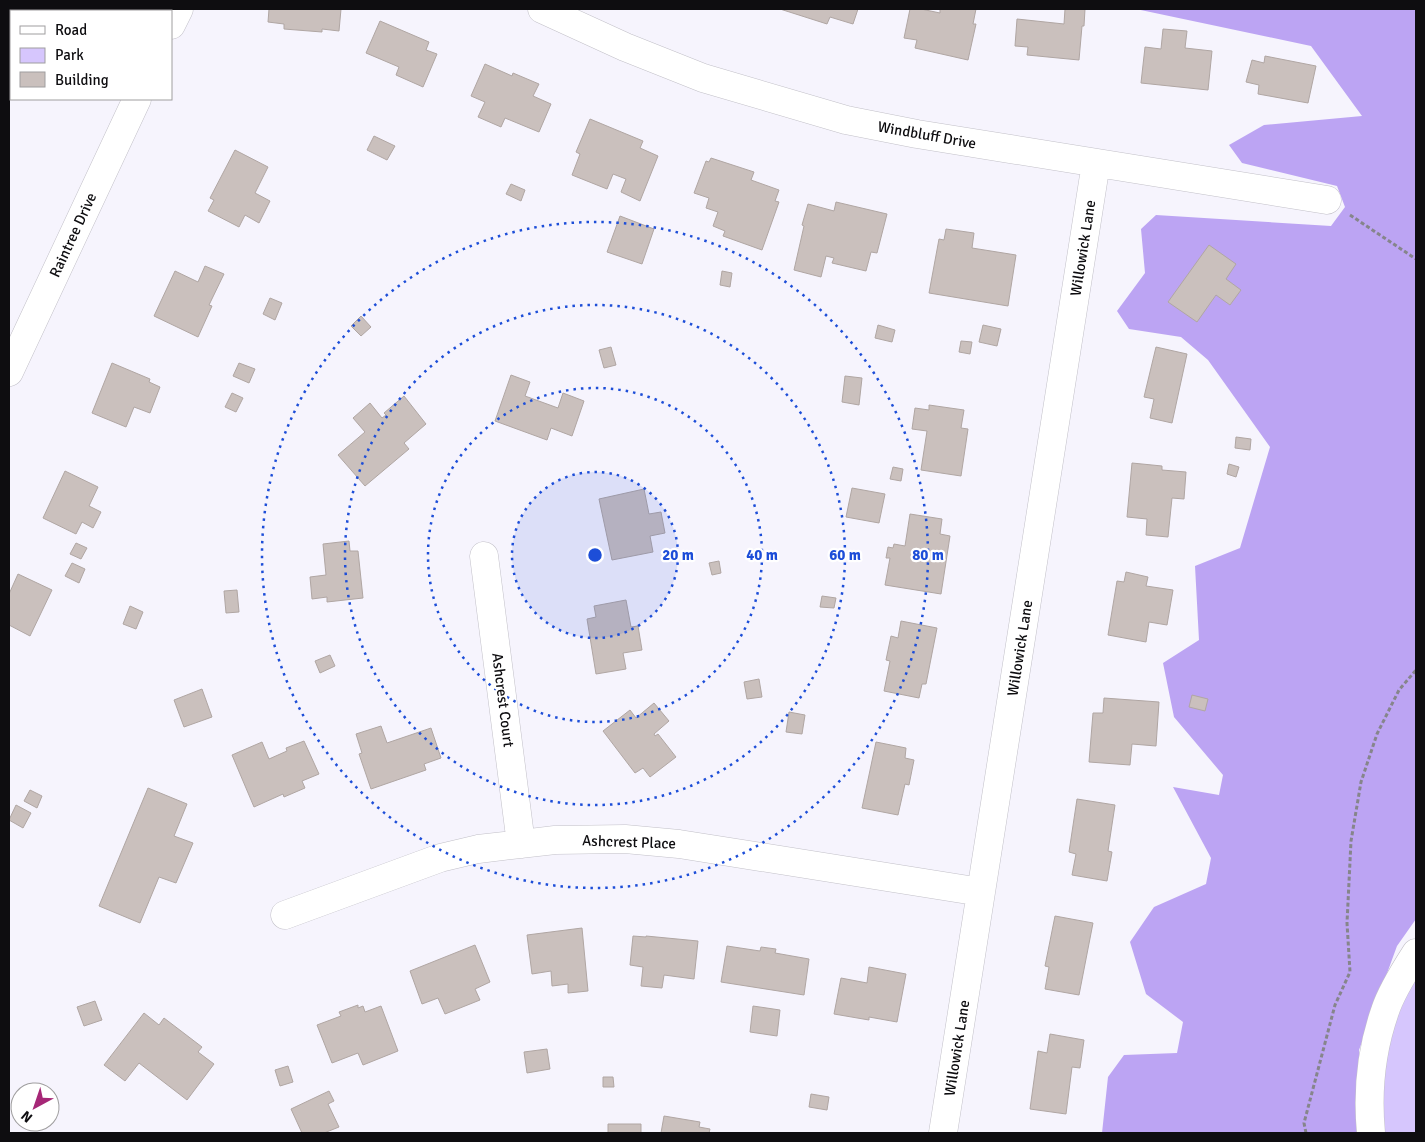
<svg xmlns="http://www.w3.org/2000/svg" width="1425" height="1142" viewBox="0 0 1425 1142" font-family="Signika,sans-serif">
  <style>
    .green { fill: #d6c6fd }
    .forest { fill: #bca4f3 }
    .building { fill: #cac0bd; stroke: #b0a6a3 }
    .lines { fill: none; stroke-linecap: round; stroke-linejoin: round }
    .minor-casing { stroke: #c2c0c8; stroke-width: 29 }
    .path { stroke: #86858b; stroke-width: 3; stroke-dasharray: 4 2.5; stroke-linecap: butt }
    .minor { stroke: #fff; stroke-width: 28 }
    .ring { fill: none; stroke: #1d4ed8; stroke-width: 2.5; stroke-dasharray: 2.5 5 }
    .labels { text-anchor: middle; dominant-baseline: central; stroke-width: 4.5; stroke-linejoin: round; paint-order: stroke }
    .street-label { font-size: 15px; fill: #0e0d10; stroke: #fff }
    .centre { fill: #1d4ed8; stroke: #fff; stroke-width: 2.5 }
    .ring-label { font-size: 15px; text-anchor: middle; font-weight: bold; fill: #1d4ed8; stroke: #fff; stroke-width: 4.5; stroke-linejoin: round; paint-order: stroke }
  </style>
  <rect width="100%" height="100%" fill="#f6f4fd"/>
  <!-- green -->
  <path class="green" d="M1416 970V1133H1379L1382 1048Z"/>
  <!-- forest -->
  <path class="forest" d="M1136 9H1416V919L1397 946 1359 1050 1368 1133H1102L1108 1077 1124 1055 1177 1053 1183 1022 1146 994 1130 942 1154 907 1206 884 1211 858 1173 787 1219 795 1223 775 1174 717 1163 663 1199 640 1195 566 1240 548 1270 447 1208 360 1181 337 1129 329 1117 311 1145 273 1141 229 1156 215 1331 226 1345 207 1337 186 1242 163 1229 145 1264 125 1362 116 1311 46Z"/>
  <!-- building -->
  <path class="building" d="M34 9H64L63 11H33Z
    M269 9H341L339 31 322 29V32L284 29V24L268 22Z
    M780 9H858L853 24 830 17 827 24Z
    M910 9H921L940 13V9H976L973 24H976L968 60 915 48 917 40 904 38Z
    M1065 9H1085L1084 26H1082L1079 60 1027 55 1028 47 1015 46 1017 19 1064 24Z
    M11 20V37L9 36V26Z
    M380 21 429 42 426 50 437 54 423 87 396 75 399 67 366 53Z
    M1163 29 1187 31 1185 48 1212 51 1208 90 1141 83 1145 47 1161 49Z
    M1265 56 1316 66 1308 103 1258 94 1259 85 1246 82 1252 60 1264 63Z
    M485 64 512 76 513 73 539 84 533 96 551 104 539 132 505 118 501 127 478 117 485 102 471 96Z
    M590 119 643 141 640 148 658 156 640 201 621 192 626 179 613 174 607 189 572 175 580 154 576 152Z
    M374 136 395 146 387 160 367 150Z
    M235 150 268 167 255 193 270 201 259 223 245 215 239 227 208 211 214 200 210 198Z
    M711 158 754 172 751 180 779 190 775 201 779 202 762 250 723 236 725 231 713 226 718 212 706 208 709 198 694 193 706 161 709 162Z
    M511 184 525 190 521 201 506 194Z
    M836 202 887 214 877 253 871 252 866 271 832 263 834 258 826 256 821 277 794 270 804 226 802 225 808 204 834 211Z
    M620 216 654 229 642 264 607 252Z
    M946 229 974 233 972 248 1016 255 1008 306 929 293 939 239 944 240Z
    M1209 245 1236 264 1226 279 1241 290 1230 305 1216 295 1197 322 1168 302Z
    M205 266 224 274 209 305 212 306 198 337 154 316 175 271 198 282Z
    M722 271 732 273 730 287 720 285Z
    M270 298 282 303 275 320 263 314Z
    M361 316 371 327 361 336 351 326Z
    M878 325 895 330 892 342 875 338Z
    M983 325 1001 329 997 346 979 342Z
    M961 341 972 342 970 354 959 352Z
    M611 347 616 365 604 368 599 350Z
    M1156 347 1187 354 1172 423 1150 418 1154 399 1144 397Z
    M112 363 150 379 149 382 160 387 150 413 134 407 126 427 92 413Z
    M239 363 255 369 249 383 233 376Z
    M511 375 530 382 525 396 558 408 563 393 584 401 572 436 551 428 547 440 495 421Z
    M845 376 862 378 859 405 842 402Z
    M232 393 243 398 236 412 225 407Z
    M404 396 426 424 404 443 409 449 365 486 338 455 365 432 353 418 370 403 382 418 386 415 384 413Z
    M929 405 964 410 961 428 968 429 961 476 921 470 927 431 912 429 915 408 929 410Z
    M1236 437 1251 439 1250 450 1235 448Z
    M1132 463 1162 466V470L1186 472 1184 499 1172 498 1168 537 1146 535 1147 519 1127 517Z
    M1229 464 1239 467 1236 477 1227 474Z
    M893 467 903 469 901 481 890 479Z
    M65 471 98 487 89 506 101 512 93 528 82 522 76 534 43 518Z
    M852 488 885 494 879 523 846 517Z
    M644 489 649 514 661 512 665 533 650 536 653 552 612 560 599 499Z
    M910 514 942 519 940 534 950 536 941 594 885 585 890 558H886L888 547 893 548 894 544 905 546Z
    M349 541 350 551H358L363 598 327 602V597L312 599 310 577 326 575 323 544Z
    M76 543 87 548 81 559 70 554Z
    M719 561 721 573 712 575 709 563Z
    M72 563 85 569 79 583 65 576Z
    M1126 572 1148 577 1146 586 1173 590 1167 625 1149 622 1146 642 1108 635 1117 581 1124 582Z
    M18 574 52 590 30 636 9 625V594Z
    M237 590 239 612 226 613 224 591Z
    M822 596 836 598 834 608 820 607Z
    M626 600 631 627 638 626 642 650 623 653 626 669 596 674 587 619 596 617 594 606Z
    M130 606 143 612 136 629 123 624Z
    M901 621 937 628 926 684H922L919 698 884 691 890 661 886 660 891 636 898 638Z
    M330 655 335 666 320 673 315 661Z
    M759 679 762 697 747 699 744 682Z
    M202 689 212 717 184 727 174 700Z
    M1192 695 1208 699 1205 711 1189 707Z
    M1104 698 1159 702 1156 746 1132 744 1130 765 1089 762 1093 713H1103Z
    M654 703 669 721 654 734 655 736 658 734 676 757 650 777 643 768 635 773 603 731 630 710 636 718Z
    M789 712 805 715 802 734 786 732Z
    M381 726 387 743 431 728 441 758 424 764 426 770 371 789 359 754 362 753 356 734Z
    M304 741 319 774 302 781 305 788 284 797 283 794 254 807 232 755 262 742 269 759 287 751 286 748Z
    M876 742 906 748 905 758 914 760 909 785 905 784 898 815 862 808Z
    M148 788 187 804 174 836 193 843 176 883 159 877 140 923 99 906Z
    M30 790 42 796 37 808 24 801Z
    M1077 799 1115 805 1108 851 1112 852 1107 881 1072 875 1076 854 1069 852Z
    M16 805 31 813 23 828 9 820Z
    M1055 916 1093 923 1079 995 1045 989 1049 967 1045 966Z
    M582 928 588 991 568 993V984L552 986 551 971 532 974 527 935Z
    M633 936 646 937V936L698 941 694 979 664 975 662 988 641 986 643 967 630 965Z
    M475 945 490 982 475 989 480 1000 445 1014 438 998 422 1004 410 971Z
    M727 946 760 951 761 947 776 949 775 953 809 959 804 995 721 982Z
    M869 967 906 974 897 1022 869 1017V1020L834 1014 841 978 867 983Z
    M95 1001 102 1020 84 1026 77 1007Z
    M358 1005V1008L363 1006 365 1012 381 1006 398 1051 363 1065 358 1053 332 1063 317 1025 341 1016 339 1012Z
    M753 1006 780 1010 777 1036 750 1032Z
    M144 1013 159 1025 164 1018 202 1047 198 1052 214 1064 187 1100 139 1063 125 1081 104 1065Z
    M1050 1034 1084 1040 1080 1068 1072 1067 1066 1114 1030 1109 1038 1051 1047 1053Z
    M547 1049 550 1069 527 1073 524 1052Z
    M288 1066 293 1082 280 1086 275 1070Z
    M603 1077H613L614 1087H603Z
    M329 1091 334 1101 328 1104 339 1127 324 1133H302L291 1109Z
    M811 1094 829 1097 827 1110 809 1107Z
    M664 1116 700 1122 699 1127 710 1129 709 1133H661Z
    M608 1124H641V1133H608Z"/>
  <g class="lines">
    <defs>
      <path id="minor" d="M542 9 625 47 703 78 846 120 917 134 1327 200
        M171 25 179 9
        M9 372 137 99
        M484 556 521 844
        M285 915 440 858 478 849 555 840 625 839 679 844 981 892
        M943 1133 1096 163
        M1371 1133C1367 1091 1371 1051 1385 1011 1391 992 1405 970 1416 953"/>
    </defs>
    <!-- minor casing -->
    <use href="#minor" class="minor-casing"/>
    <!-- path -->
    <path class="path" d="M1350 215 1416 259
      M1306 1133 1304 1123 1335 1005 1350 972 1347 923 1351 841 1361 782 1377 734 1399 690 1416 670"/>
    <!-- minor -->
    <use href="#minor" class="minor"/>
  </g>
  <!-- distance rings -->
  <circle cx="595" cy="555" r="83" fill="#1d4ed8" fill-opacity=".12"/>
  <g class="ring">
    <circle cx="595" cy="555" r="83"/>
    <circle cx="595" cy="555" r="167"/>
    <circle cx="595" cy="555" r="250"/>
    <circle cx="595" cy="555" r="333"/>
  </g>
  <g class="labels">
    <!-- street labels -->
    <g class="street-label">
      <text transform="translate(927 135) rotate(10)">Windbluff Drive</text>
      <text transform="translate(73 235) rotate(-65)">Raintree Drive</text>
      <text transform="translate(1083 248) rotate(-81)">Willowick Lane</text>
      <text transform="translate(1020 648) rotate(-81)">Willowick Lane</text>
      <text transform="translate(503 700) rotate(83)">Ashcrest Court</text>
      <text transform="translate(629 842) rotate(2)">Ashcrest Place</text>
      <text transform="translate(957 1048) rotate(-81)">Willowick Lane</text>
    </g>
  </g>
  <circle cx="595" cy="555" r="8" class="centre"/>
  <g class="ring-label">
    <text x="678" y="560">20 m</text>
    <text x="762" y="560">40 m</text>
    <text x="845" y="560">60 m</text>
    <text x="928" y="560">80 m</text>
  </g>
  <!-- border -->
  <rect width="1425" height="1142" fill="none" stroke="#0e0d10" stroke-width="20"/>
  <!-- legend -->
  <rect x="10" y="10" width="162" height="90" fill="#ffffff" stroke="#9f9e9f"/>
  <rect x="20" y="26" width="25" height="8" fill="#ffffff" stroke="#9f9e9f"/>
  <text x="55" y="35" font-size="15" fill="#0e0d10">Road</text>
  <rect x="20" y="48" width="25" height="15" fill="#d6c6fd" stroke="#9f9e9f"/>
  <text x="55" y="60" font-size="15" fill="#0e0d10">Park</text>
  <rect x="20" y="72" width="25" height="15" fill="#cac0bd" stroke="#9f9e9f"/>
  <text x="55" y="85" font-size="15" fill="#0e0d10">Building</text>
  <!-- north arrow -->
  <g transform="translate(35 1107) rotate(220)"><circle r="24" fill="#ffffff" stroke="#9f9e9f"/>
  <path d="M0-4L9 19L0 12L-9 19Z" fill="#a62777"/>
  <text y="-8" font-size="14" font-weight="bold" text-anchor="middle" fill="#0e0d10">N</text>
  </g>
</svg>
